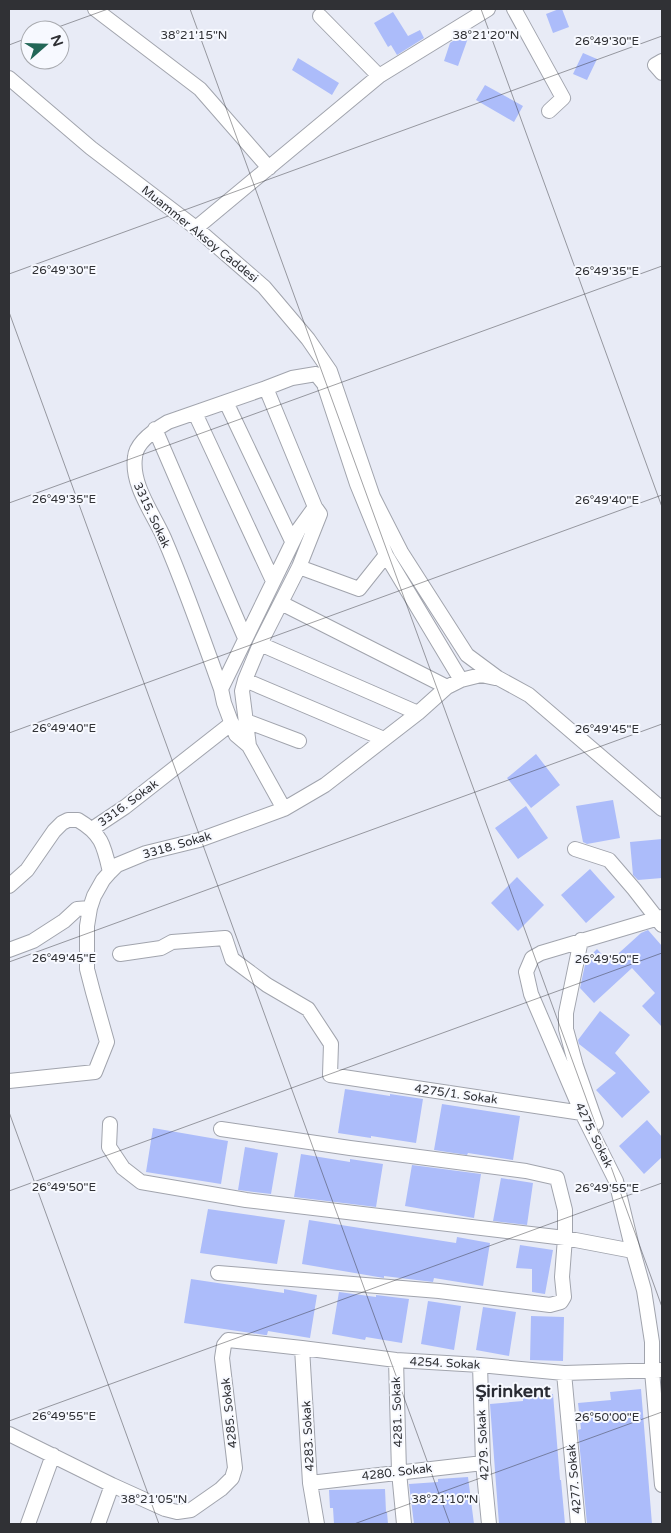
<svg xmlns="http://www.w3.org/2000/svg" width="671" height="1533" viewBox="0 0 671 1533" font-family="'Varela Round',sans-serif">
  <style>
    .building { fill: #acbcfa }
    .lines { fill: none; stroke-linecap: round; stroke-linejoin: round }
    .minor-casing { stroke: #a1a4ad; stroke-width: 16 }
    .minor { stroke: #fff; stroke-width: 14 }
    .ticks { fill: none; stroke: #303135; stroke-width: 1; stroke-opacity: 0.45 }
    .labels { text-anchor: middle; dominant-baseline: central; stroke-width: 4; stroke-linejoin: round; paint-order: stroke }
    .street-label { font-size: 12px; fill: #303135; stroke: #f7f9ff }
    .district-label { font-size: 18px; font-weight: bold; fill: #292b33; stroke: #f7f9ff }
    .ticks-label { font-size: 12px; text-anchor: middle; fill: #303135; stroke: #f7f9ff; stroke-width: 4; stroke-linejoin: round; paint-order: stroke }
  </style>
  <rect width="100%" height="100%" fill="#e8ebf6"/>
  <!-- building -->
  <path class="building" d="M559 9H562L569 27 553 33 546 14Z
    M393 12 408 36 420 30 424 38 397 55 391 45 388 47 374 23Z
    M462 35 468 38 458 66 444 61 450 43Z
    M583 53 597 59 587 80 573 74Z
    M298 58 339 83 332 95 292 70Z
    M485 85 523 106 514 122 476 100Z
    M536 754 560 785 531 808 507 778Z
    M613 800 620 838 587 844 583 842 576 806Z
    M526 806 548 838 518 859 495 828Z
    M662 839V878L638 880 633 875 630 842Z
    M590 869 615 897 586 923 561 895Z
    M517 877 544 905 518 931 491 903Z
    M648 930 662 946V1027L642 1006 655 993 632 968 594 1003 580 988 586 960 597 949 609 962 641 933Z
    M600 1011 630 1035 615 1053 650 1092 622 1118 596 1090 616 1073 579 1044 578 1040Z
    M345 1089 390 1096V1094L423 1099 416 1143 371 1136V1138L338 1133Z
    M442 1104 520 1116 513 1160 468 1153 467 1155 434 1150Z
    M647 1120 662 1137V1157L644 1174 619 1146Z
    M153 1128 228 1141 221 1184 146 1172Z
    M245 1147 278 1153 271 1194 238 1190Z
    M301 1154 350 1162V1159L383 1164 376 1207 294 1197Z
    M412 1165 481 1174 474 1218 405 1206Z
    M501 1178 533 1183 527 1225 493 1221Z
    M208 1209 285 1220 277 1264 200 1253Z
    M309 1220 456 1243 457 1237 490 1243 483 1286 434 1278 433 1282 384 1276V1278L302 1264Z
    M520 1245 553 1250 545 1294 532 1292V1269L516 1268Z
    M191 1279 284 1293V1289L317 1295 310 1338 268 1331 267 1335H265L184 1323Z
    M339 1292 376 1297V1295L409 1299 402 1343 366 1337 365 1340 332 1334Z
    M428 1301 461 1306 454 1350 421 1344Z
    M483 1307 516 1312 509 1356 476 1350Z
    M531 1316 564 1317 563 1361 530 1360Z
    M641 1389 652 1524H587L578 1430 581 1429 578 1403 611 1400 610 1392Z
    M553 1394 560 1480H561L565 1524H499L490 1404 523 1401V1397Z
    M468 1477 474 1524H414L409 1484 438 1482V1479Z
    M385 1489 386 1512H387L388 1524H334L333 1508H330L329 1490Z"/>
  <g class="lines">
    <defs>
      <path id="minor" d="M95 9 200 89 269 168
        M514 9 563 98 549 111
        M320 16 379 76
        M662 61 655 65 662 73
        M9 78 91 148 196 228 264 287 308 339 330 371 373 497 401 552 467 655 498 678 529 695 662 809
        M196 228 379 76 488 9
        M226 402 292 541
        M195 413 273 581
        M155 429 245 638
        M299 567 359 589 386 555 461 680
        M281 603 447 687
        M260 644 418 713
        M245 680 384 739
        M221 689C203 638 185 587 164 538 153 513 131 485 135 457 136 442 156 429 168 422L266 388
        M246 721 299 741
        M249 746 242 691 245 680 260 644 299 567 320 514 315 507 266 388 292 378 316 374 324 384 357 484 386 555
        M284 809 249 746 236 735 224 703 221 689 299 529 315 507
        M92 829 125 807 232 723
        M575 849 609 860 634 889 662 925
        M9 886 27 870 54 831 62 823 68 820H78C102 834 104 846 110 872
        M662 917 541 953 532 958 526 972 531 994 582 1113 616 1181 633 1251 644 1290 652 1342V1371L662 1485
        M581 940 566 1013V1029L576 1066 596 1123
        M9 950 33 941 64 921 77 909 90 908
        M120 954 161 948 172 942 225 938 232 959 267 985 308 1009 331 1044 330 1075 582 1113
        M9 1081 95 1072 107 1042 93 992 87 969V926L90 908 94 896 103 880 110 872 117 865 146 853 199 840 284 809 325 785 418 713 447 687 461 680 481 675 495 678
        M110 1124 109 1147 123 1168 141 1182 246 1200 565 1238 633 1251
        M218 1273 439 1291 550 1305 561 1302 564 1297 562 1277 565 1238V1210L557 1178 526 1171 350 1148 221 1129
        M302 1348 310 1483 317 1524
        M396 1360 399 1472 404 1524
        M480 1365 483 1463 489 1524
        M564 1373 578 1524
        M9 1434 112 1485 165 1509 177 1512 191 1510 221 1489 232 1478 235 1468 222 1358 224 1345 228 1340 302 1348 396 1360 480 1365 564 1373 662 1370
        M310 1483 483 1463
        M28 1524 53 1455
        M98 1524 112 1485"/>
    </defs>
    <!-- minor casing -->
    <use href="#minor" class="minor-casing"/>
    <!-- minor -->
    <use href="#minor" class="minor"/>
  </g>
  <!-- ticks -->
  <path class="ticks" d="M190 9 662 1307M481 9 662 507M50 30 108 9M9 45 30 37M9 274 662 36M9 312 450 1524M9 503 662 266M9 733 662 495M9 962 662 724M9 1112 159 1524M9 1191 662 953M9 1421 662 1183M354 1524 662 1412"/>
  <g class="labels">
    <!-- street labels -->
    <g class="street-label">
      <text transform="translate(200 234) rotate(39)">Muammer Aksoy Caddesi</text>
      <text transform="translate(152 515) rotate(65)">3315. Sokak</text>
      <text transform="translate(128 803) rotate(-36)">3316. Sokak</text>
      <text transform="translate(177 845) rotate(-16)">3318. Sokak</text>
      <text transform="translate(456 1094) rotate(8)">4275/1. Sokak</text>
      <text transform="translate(594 1135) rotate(64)">4275. Sokak</text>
      <text transform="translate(445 1363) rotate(3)">4254. Sokak</text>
      <text transform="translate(397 1412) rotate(-92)">4281. Sokak</text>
      <text transform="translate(229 1413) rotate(-96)">4285. Sokak</text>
      <text transform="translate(308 1436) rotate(-93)">4283. Sokak</text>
      <text transform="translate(483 1445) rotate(-93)">4279. Sokak</text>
      <text transform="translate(397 1472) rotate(-7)">4280. Sokak</text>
      <text transform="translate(574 1479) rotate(-95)">4277. Sokak</text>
    </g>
    <!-- district labels -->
    <g class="district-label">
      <text x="513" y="1391">Şirinkent</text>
    </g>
  </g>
  <g class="ticks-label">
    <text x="194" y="39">38°21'15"N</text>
    <text x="486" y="39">38°21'20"N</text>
    <text x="607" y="45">26°49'30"E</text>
    <text x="64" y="274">26°49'30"E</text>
    <text x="607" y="275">26°49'35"E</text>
    <text x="64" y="503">26°49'35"E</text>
    <text x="607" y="504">26°49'40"E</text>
    <text x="64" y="732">26°49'40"E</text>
    <text x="607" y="733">26°49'45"E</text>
    <text x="64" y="962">26°49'45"E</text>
    <text x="607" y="963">26°49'50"E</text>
    <text x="64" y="1191">26°49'50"E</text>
    <text x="607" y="1192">26°49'55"E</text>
    <text x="64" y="1420">26°49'55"E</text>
    <text x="607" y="1421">26°50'00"E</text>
    <text x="154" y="1503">38°21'05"N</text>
    <text x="445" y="1503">38°21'10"N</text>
  </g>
  <!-- border -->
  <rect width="671" height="1533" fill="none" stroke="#303135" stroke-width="20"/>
  <!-- north arrow -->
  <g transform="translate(45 45) rotate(70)"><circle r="24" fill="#f7f9ff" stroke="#a7a9ae"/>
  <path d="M0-4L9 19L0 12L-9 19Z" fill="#226657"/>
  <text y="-8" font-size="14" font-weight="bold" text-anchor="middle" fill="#303135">N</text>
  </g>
</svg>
